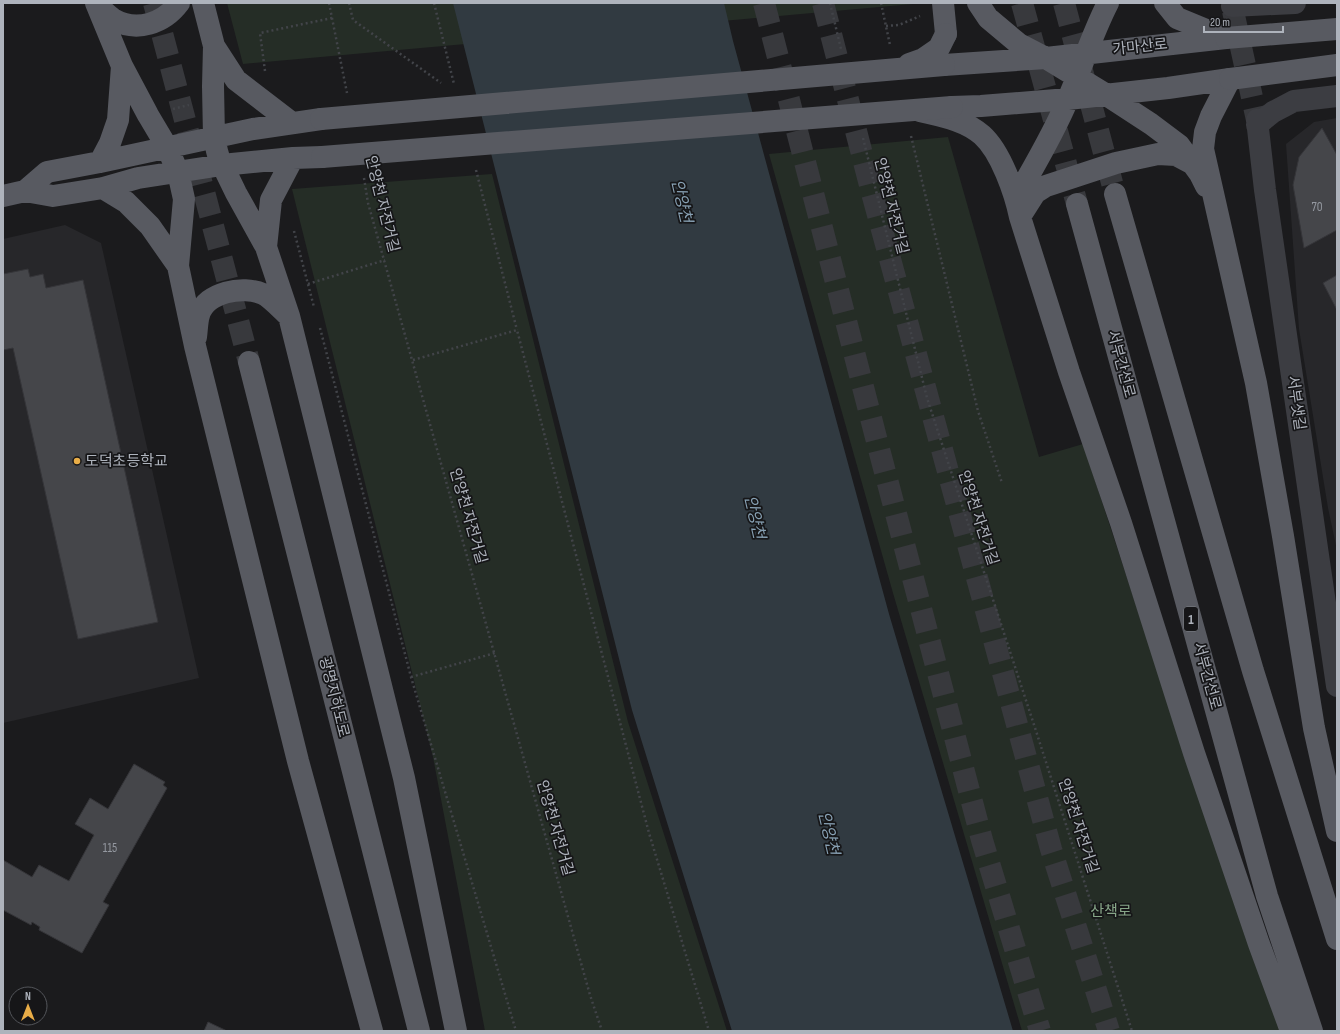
<svg xmlns="http://www.w3.org/2000/svg" width="1340" height="1034" viewBox="0 0 1340 1034" font-family="'Sofia Sans Condensed','Noto Sans KR',sans-serif">
  <style>
    .built { fill: #27272a }
    .green { fill: #252d26 }
    .water { fill: #313a41 }
    .building { fill: #45464a; stroke: #353539 }
    .lines { fill: none; stroke-linecap: round; stroke-linejoin: round }
    .minor-tunnel { stroke: #38393d; stroke-width: 22; stroke-dasharray: 22 11; stroke-linecap: butt }
    .major-tunnel { stroke: #38393d; stroke-width: 22; stroke-dasharray: 22 11; stroke-linecap: butt }
    .highway-tunnel { stroke: #38393d; stroke-width: 22; stroke-dasharray: 22 11; stroke-linecap: butt }
    .path { stroke: #424449; stroke-width: 2.5; stroke-dasharray: 2 3; stroke-linecap: butt }
    .minor { stroke: #3c3d42; stroke-width: 22 }
    .major { stroke: #585a61; stroke-width: 22 }
    .major-bridge { stroke: #585a61; stroke-width: 22 }
    .poi-dot { fill: #e9ad47; stroke: #161618; stroke-width: 1.5 }
    .labels { text-anchor: middle; dominant-baseline: central; stroke-width: 3.5; stroke-linejoin: round; paint-order: stroke }
    .number-label { font-size: 13px; fill: #9498a0 }
    .shield { fill: #161618; stroke: #80848b; stroke-width: 1 }
    .shield-label { font-size: 14px; font-weight: bold; fill: #aeb3bc }
    .street-label { font-size: 15px; fill: #aeb3bc; stroke: #161618 }
    .poi-label { font-size: 15px; fill: #aeb3bc; stroke: #161618; text-anchor: start }
    .park-label { font-size: 15px; fill: #87a588; stroke: #161618 }
    .water-label { font-size: 16px; font-style: italic; fill: #88a1b4; stroke: #161618 }
  </style>
  <rect width="100%" height="100%" fill="#1b1b1d"/>
  <!-- built -->
  <path class="built" d="M1337 118V550L1328 508 1299 329 1286 144 1314 122Z
    M65 225 101 243 199 678 3 723V239Z"/>
  <!-- green -->
  <path class="green" d="M227 3H913V4L243 64Z
    M948 137 1039 457 1083 444 1222 867 1281 1031H1022L893 593 769 154Z
    M492 174 628 722 727 1031H485L433 757 292 189Z"/>
  <!-- water -->
  <path class="water" d="M453 3H724L733 41 889 614 1013 1031H732L632 710Z"/>
  <!-- building -->
  <path class="building" d="M1322 128 1337 155V230L1304 248 1293 185 1299 157Z
    M28 269 30 277 43 274 46 288 83 280 158 622 78 639 13 348 3 350V274Z
    M1337 275V310L1323 283Z
    M134 764 165 782 163 785 167 788 103 902 109 905 82 953 39 930 40 927 32 922 31 925 3 910V860L32 877 39 865 69 881 94 835 75 824 90 798 108 809Z
    M208 1022 227 1031H204Z"/>
  <g class="lines">
    <!-- minor-tunnel -->
    <path class="minor-tunnel" d="M1233 11 1257 120"/>
    <!-- major-tunnel -->
    <path class="major-tunnel" d="M154 3 249 362
      M1022 3 1077 204
      M1064 3 1115 194"/>
    <!-- highway-tunnel -->
    <path class="highway-tunnel" d="M764 3 880 453 982 840 1040 1031
      M823 3 872 193 1051 849 1109 1031"/>
    <!-- path -->
    <path class="path" d="M329 3 347 93
      M349 3 353 20 441 83
      M434 3 454 84
      M830 3 841 49
      M881 3 890 45
      M886 26 899 25 920 16
      M265 71 260 33 332 18
      M173 109 189 105
      M911 136 978 411 1002 483
      M863 138 927 398 1037 734 1132 1031
      M476 170 517 330
      M364 178 368 203 590 995 602 1031
      M294 231 314 307
      M308 284 385 260
      M320 328 411 677 516 1031
      M413 360 517 330 649 833 709 1031
      M411 677 495 653"/>
    <!-- minor -->
    <path class="minor" d="M1232 6 1295 3
      M1257 120 1265 190 1337 686
      M1257 125 1273 112 1294 101 1337 96"/>
    <!-- major -->
    <path class="major" d="M96 3 122 66 148 115 167 147 178 172 184 199 178 266
      M203 3 214 46 236 80 292 123
      M943 3 946 34
      M978 3 988 18 1019 44 1046 58 1105 94 1151 124 1179 145 1200 174 1206 186
      M1165 3 1177 18 1223 37
      M97 5C102 9 107 15 113 19 137 33 164 23 179 3
      M214 46 213 86 214 137 217 151 219 158 236 193 266 247
      M944 65 1046 58 1226 38
      M1230 79 1211 116 1205 132 1203 149 1256 383 1283 536 1314 728 1337 831
      M952 107 981 106 1068 99 1168 88 1230 79
      M920 111C941 116 965 120 982 135 1001 152 1015 193 1020 217L1069 372 1121 523 1194 753 1259 944 1291 1031
      M293 158 271 200 266 247 289 316 404 778 456 1031
      M100 162 110 143 118 120 122 66
      M103 188 126 202 150 226 178 266 195 346 298 761 372 1031
      M25 191 47 172 100 162 253 129 321 119
      M1115 194 1253 671 1337 939
      M3 196 25 191 53 196 103 188 138 178 222 165 293 158 322 157
      M1016 198C1034 166 1054 133 1068 99 1082 67 1092 34 1108 3
      M1077 204 1267 896 1312 1031
      M1021 215 1035 193 1046 186 1116 163 1158 154 1176 155 1193 164
      M196 337C197 330 197 321 199 315 206 292 243 285 263 294 270 297 283 311 289 316
      M249 362 419 1031"/>
    <!-- major-bridge -->
    <path class="major-bridge" d="M1226 38 1337 29
      M909 64 923 59 939 48 946 34
      M1230 79 1337 65
      M321 119 944 65
      M322 157 952 107"/>
  </g>
  <!-- markers -->
  <circle class="poi-dot" cx="77" cy="461" r="4"/>
  <g class="labels">
    <!-- number labels -->
    <g class="number-label">
      <text x="1317" y="207">70</text>
      <text x="110" y="848">115</text>
    </g>
    <!-- shield labels -->
    <rect class="shield" x="1184" y="607" width="14" height="24" rx="3"/>
    <g class="shield-label">
      <text x="1191" y="619">1</text>
    </g>
    <!-- street labels -->
    <g class="street-label">
      <text transform="translate(1140 47) rotate(-6)">가마산로</text>
      <text transform="translate(382 204) rotate(76)">안양천 자전거길</text>
      <text transform="translate(891 206) rotate(76)">안양천 자전거길</text>
      <text transform="translate(1121 364) rotate(75)">서부간선로</text>
      <text transform="translate(1296 403) rotate(82)">서부샛길</text>
      <text transform="translate(468 516) rotate(74)">안양천 자전거길</text>
      <text transform="translate(978 518) rotate(72)">안양천 자전거길</text>
      <text transform="translate(1207 676) rotate(75)">서부간선로</text>
      <text transform="translate(334 697) rotate(76)">광명지하도로</text>
      <text transform="translate(1078 826) rotate(72)">안양천 자전거길</text>
      <text transform="translate(555 828) rotate(74)">안양천 자전거길</text>
    </g>
    <!-- poi labels -->
    <g class="poi-label">
      <text x="85" y="461">도덕초등학교</text>
    </g>
    <!-- park labels -->
    <g class="park-label">
      <text x="1111" y="911">산책로</text>
    </g>
    <!-- water labels -->
    <g class="water-label">
      <text transform="translate(681 201) rotate(77)">안양천</text>
      <text transform="translate(754 517) rotate(77)">안양천</text>
      <text transform="translate(828 833) rotate(77)">안양천</text>
    </g>
  </g>
  <!-- border -->
  <rect width="1340" height="1034" fill="none" stroke="#aeb3bc" stroke-width="8"/>
  <!-- north arrow -->
  <g transform="translate(28 1006)"><circle r="19" fill="#161618" stroke="#53555a"/>
  <path d="M0-3L7 15L0 10L-7 15Z" fill="#e9ad47"/>
  <text y="-6" font-size="11" font-weight="bold" text-anchor="middle" fill="#aeb3bc">N</text>
  </g>
  <!-- scale -->
  <path d="M1204 26v6h79v-6" fill="none" stroke="#aeb3bc" stroke-width="2"/>
  <text x="1210" y="26" font-size="12" fill="#aeb3bc" stroke="#161618" stroke-width="3" paint-order="stroke">20 m</text>
</svg>
